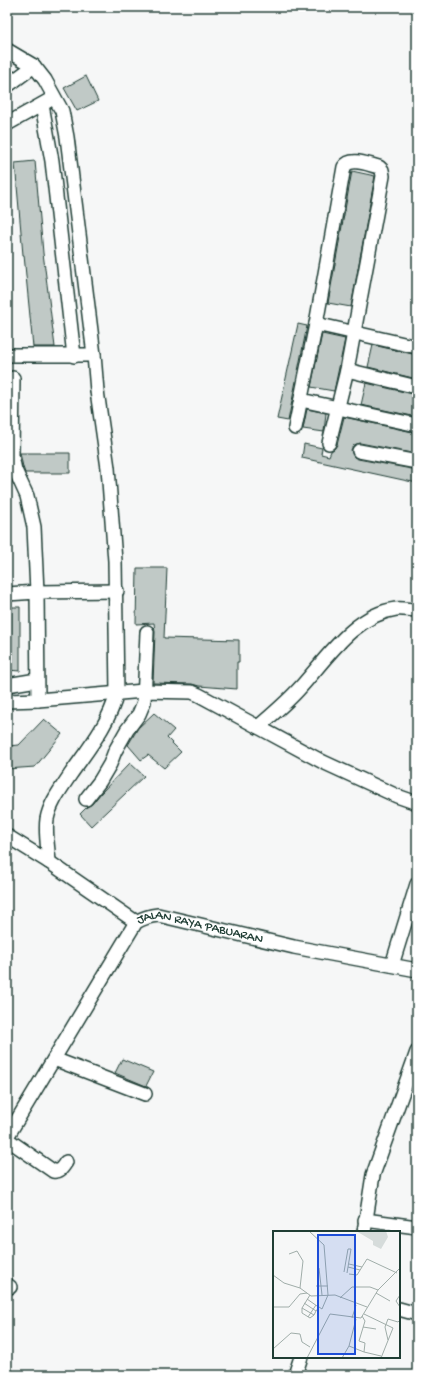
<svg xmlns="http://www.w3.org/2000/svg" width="424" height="1382" viewBox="0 0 424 1382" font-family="'Gochi Hand',sans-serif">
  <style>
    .building { fill: #c0c9c6; stroke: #1f3d34 }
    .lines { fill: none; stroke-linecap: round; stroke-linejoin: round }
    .minor-casing { stroke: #1f3d34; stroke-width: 16 }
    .minor { stroke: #fff; stroke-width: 13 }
    .labels { text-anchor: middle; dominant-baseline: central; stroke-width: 3; stroke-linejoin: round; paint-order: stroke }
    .street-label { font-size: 13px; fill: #1f3d34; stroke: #fff }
    .inset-road { fill: none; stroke: #a0ada9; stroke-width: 1 }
    .view { fill: #1d4ed8; fill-opacity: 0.15; stroke: #1d4ed8; stroke-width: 2 }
    .inset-edge { fill: none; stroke: #1f3d34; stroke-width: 2 }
  </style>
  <rect width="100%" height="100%" fill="#f6f7f7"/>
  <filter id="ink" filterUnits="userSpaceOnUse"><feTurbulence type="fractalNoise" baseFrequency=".025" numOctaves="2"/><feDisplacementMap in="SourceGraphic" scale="8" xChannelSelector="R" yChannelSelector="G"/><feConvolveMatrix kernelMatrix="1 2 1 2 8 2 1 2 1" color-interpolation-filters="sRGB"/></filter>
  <g filter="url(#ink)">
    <!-- building -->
    <path class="building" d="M86 76 98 101 77 111 64 88Z
      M35 161 43 253 55 347H33L24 255H23L15 163Z
      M352 171 375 176 351 307 328 303Z
      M298 324 307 326 288 421 277 419Z
      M322 334 345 339 334 391 311 387Z
      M373 345 417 355V379L368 367Z
      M366 383 417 395V417L361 405Z
      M307 409 326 413 324 432 303 429Z
      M344 417 417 433V454L360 443 353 446 351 450 354 457 358 459 417 470V483L302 458 304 444 322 448 321 454 329 456 331 451 334 449 337 445Z
      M20 453H70V473H25L23 467Z
      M137 568H167L164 638 239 640V662H237V689L199 686 192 684 153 683 155 632 154 623 136 624Z
      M7 607H20V671L7 670Z
      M154 713 174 730 167 738 181 752 164 768 148 755 141 760 128 745 138 728Z
      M44 719 62 734 35 767 7 769V746L19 745Z
      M130 763 144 776 91 826 80 814 87 807 92 804 101 793Z
      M122 1059 153 1072 146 1086 115 1073Z"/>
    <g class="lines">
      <defs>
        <g id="minor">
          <path d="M7 50 34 66 45 80 62 111 67 137 94 355 97 391 108 468 115 561 117 693C109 724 88 749 70 775 61 789 50 803 47 819 45 832 48 848 49 862L7 836"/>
          <path d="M7 86 34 66"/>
          <path d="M42 105 52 161 74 356"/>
          <path d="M7 124 48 101"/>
          <path d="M316 324 417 347"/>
          <path d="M7 355H94"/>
          <path d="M347 370 417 387"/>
          <path d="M13 378 12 456 15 470 27 496 34 527 37 592 117 591"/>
          <path d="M301 400 417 425"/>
          <path d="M295 428 316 324 344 167C351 156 369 165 379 167L382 170 383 176 347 370 329 443"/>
          <path d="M359 451 417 462"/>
          <path d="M7 594 37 592 38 700"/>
          <path d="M7 685 37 680"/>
          <path d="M7 701 38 700 144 691 192 692 199 695 323 762 397 796 417 803"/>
          <path d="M258 727C272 715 286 703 298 690 325 661 353 615 396 609 402 608 410 610 417 610"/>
          <path d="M86 799 100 781 110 764 115 751 127 730 139 714 144 702 147 632"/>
          <path d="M49 862 136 922"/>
          <path d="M392 965 417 884"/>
          <path d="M54 1059 145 1094"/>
          <path id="s1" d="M7 1137 136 922C143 918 149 916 158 915L294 947 417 970"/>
          <path d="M7 1139 53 1171C60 1172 62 1168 66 1162"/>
          <path d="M365 1220 417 1227"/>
          <path d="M364 1232 373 1175 417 1052"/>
          <path d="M7 1285 10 1287"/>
          <path d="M399 1309 417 1314"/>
          <path d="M295 1375 301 1357"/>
        </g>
      </defs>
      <!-- minor casing -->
      <use href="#minor" class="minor-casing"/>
      <!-- minor -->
      <use href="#minor" class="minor"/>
    </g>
  </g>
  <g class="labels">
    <!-- street labels -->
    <g class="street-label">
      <text stroke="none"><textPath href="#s1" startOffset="317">JALAN RAYA PABUARAN</textPath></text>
    </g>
  </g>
  <!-- overview -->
  <g transform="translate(273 1231)">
    <rect width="127" height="127" fill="#f6f7f7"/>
    <path d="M83 0H113L115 6 108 18 100 14V10Z" fill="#d6dcdb"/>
    <path class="inset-road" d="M16 23 24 20 30 30 27 57M76 33 89 36M75 36 87 39M46 37 48 55H55M71 41 75 18H78L74 42M76 43 84 44 94 28 124 42M0 44 11 52 27 57 38 65 62 64 94 76M43 55H48L49 64M103 62 117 70M37 64 29 77V82L37 87 41 84M127 64 123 70 127 76M67 67 79 56H97L105 59M34 68 44 75M31 72 43 80 46 76 49 78 55 64 51 14 36 0M0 76H16L27 63 34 62M29 77 41 84 43 80M91 83 120 97 108 127M89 85 92 90 86 110 92 112 91 121 108 125M35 86 43 74M79 87 83 74M90 96 103 98M115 109 112 96 115 88 125 91 127 89M76 115 91 121M0 118 18 102 27 103 29 111 37 116M34 127 57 83 88 87 105 59 127 37M69 127 76 115 83 88"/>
    <path class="view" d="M45 4H82V123H45Z"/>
    <rect width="127" height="127" class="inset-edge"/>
  </g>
  <!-- margin -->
  <rect width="424" height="1382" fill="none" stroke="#fff" stroke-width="24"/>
  <rect x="12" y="12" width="400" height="1358" fill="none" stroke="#1f3d34" stroke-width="1.5" filter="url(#ink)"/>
</svg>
